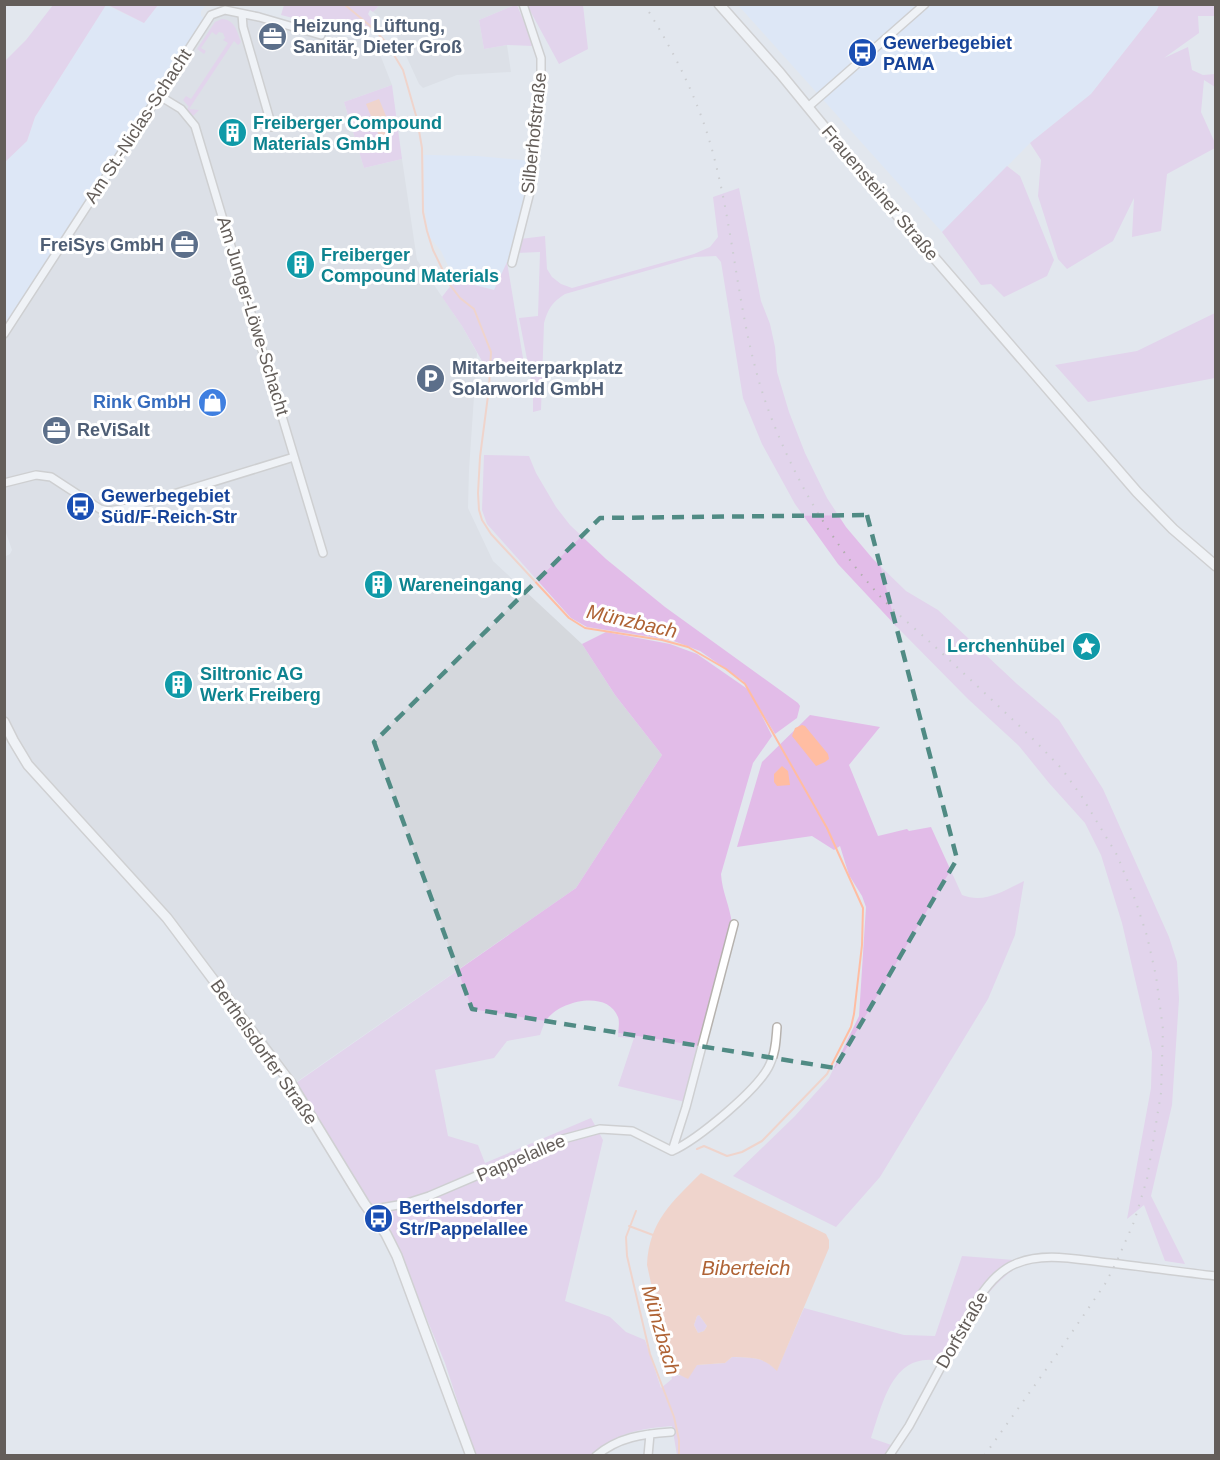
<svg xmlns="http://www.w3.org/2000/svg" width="1220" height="1460" viewBox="0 0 1220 1460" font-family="Helvetica,sans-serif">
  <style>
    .commercial { fill: #d7e6ff }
    .industrial { fill: #d5d8dd }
    .green { fill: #e2bce8 }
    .water { fill: #ffbda2; fill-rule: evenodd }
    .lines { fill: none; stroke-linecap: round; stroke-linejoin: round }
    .stream { stroke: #ffbda2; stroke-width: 2 }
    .street-casing { stroke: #b6b2ae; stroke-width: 10 }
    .secondary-casing { stroke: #b9b4af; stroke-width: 12 }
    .street { stroke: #fff; stroke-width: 7 }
    .secondary { stroke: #fff; stroke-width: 9 }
    .rail { stroke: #b0aead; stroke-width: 2; stroke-dasharray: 1.5 8; stroke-linecap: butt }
    .marked { fill: none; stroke: #508b84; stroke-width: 4.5; stroke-dasharray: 12 8; stroke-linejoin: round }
    .labels { text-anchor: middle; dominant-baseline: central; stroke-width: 6; stroke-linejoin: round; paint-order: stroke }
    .service-label { font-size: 18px; font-weight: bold; fill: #4e5e75; stroke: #fff; text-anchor: start }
    .transit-label { font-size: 18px; font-weight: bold; fill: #164399; stroke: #fff; text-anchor: start }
    .culture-label { font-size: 18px; font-weight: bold; fill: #0d838f; stroke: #fff; text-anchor: start }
    .street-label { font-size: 18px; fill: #645e5a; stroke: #fff }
    .shop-label { font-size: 18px; font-weight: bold; fill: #366cbe; stroke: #fff; text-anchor: end }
    .water-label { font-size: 20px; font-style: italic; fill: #af6335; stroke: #fff }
  </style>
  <rect width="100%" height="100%" fill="#e2e7ee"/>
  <!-- commercial -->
  <path class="commercial" d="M106 5 144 23 158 5H206L201 11V16L207 20 9 326 5 325V162L27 141 35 117Z
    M738 5H1159L1157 10 1091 94 1030 143 942 232Z
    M424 155 477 156 532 161 530 192 514 254 510 253 507 262 495 290 455 280 441 251 429 236 424 204Z"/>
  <!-- industrial -->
  <path class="industrial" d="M377 4 515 5 479 20 484 49 507 45 511 72 457 75 423 88 419 84 396 34 386 22 373 12 378 7Z
    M231 9 352 38 374 39 392 85 344 102 364 168 402 159 417 260 462 326 477 353 469 470 468 508 493 561 582 644 615 695 662 755 576 888 292 1085 171 923 26 756 4 715V557L10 554 12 550 5 530 4 344 9 326 206 16 217 10Z"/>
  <!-- green -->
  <path class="green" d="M53 5H106L35 117 27 141 5 162V61L26 40Z
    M108 5H158L144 23Z
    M377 5 378 7 373 12 370 10 368 14 375 24 366 32 357 34 281 15 284 5Z
    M515 5H517L534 46 507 45 484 49 479 20Z
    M527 5H583L588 49 559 64Z
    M1159 5H1215V16H1198L1199 33 1164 58 1188 47 1192 70 1203 75 1215 74V87L1204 80 1201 112 1215 143V148L1167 174 1161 231 1132 237 1134 198 1113 241 1067 269 1058 259 1038 196 1041 160 1030 143 1091 94 1157 10Z
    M222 19C235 20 237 31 241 42L238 45 234 41 189 109 199 110 193 116 186 110 189 107 183 100 186 96 191 99 228 43 223 40 225 38 223 33 219 32 216 35 212 32 201 48 206 51 204 54 197 49 215 22Z
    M392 85 402 159 364 168 344 102Z
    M1007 166 1020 176 1054 260 1047 276 1004 297 991 284 981 285 942 232Z
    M739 188 761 301 770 324 775 347 777 372 789 412 805 453 827 498 846 527 873 559 906 591 938 610 1017 684 1059 720 1103 789 1169 937 1177 962 1179 999 1172 1105 1151 1196 1185 1264 1165 1261 1144 1205 1127 1219 1151 1088 1152 1052 1122 923 1101 855 1085 823 1049 783 1019 746 968 699 896 626 838 564 795 504 762 444 743 398 721 262 716 256 695 257 565 294C552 302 548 309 544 323L541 410 533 412V390L519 318 538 316 540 252 516 253 520 239 545 236 547 269 552 277 561 284 572 288 694 254 710 247 718 237 713 197Z
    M507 262 525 370 486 368 462 326 442 297 455 280 494 290Z
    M1215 313V378L1088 402 1055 365 1137 351Z
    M484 455 529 456 536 473 556 507 570 525 606 559 665 607 798 703 800 706 797 718 775 734 743 681 700 651 671 640 587 627 571 618 487 524 482 510Z
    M606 632 670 644 697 654 749 690 772 736 753 763 721 874C722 892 730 906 732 924L685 1102 618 1086 634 1038 618 1037C618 1031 620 1022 618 1017 608 990 562 1000 548 1018 544 1022 542 1030 540 1035L507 1041 494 1058 435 1070 448 1136 478 1145 485 1163 591 1118 603 1140 565 1301 610 1317 626 1332 645 1340 661 1388 672 1379 670 1370 679 1376 697 1365 725 1363 732 1357C753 1358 761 1356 777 1370L804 1308 904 1335 935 1336 962 1256 1014 1260 1013 1270C981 1293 965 1329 946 1362 893 1348 884 1400 871 1438L900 1448 895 1455H677L672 1426C643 1428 613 1433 593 1455H475L445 1363 396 1244 296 1083 576 888 662 755 615 695 582 644Z
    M810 715 880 727 849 765 878 836 907 829 909 831 931 827 962 895C984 904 1004 891 1024 881L1015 935 988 999 880 1177 836 1227 733 1176 795 1116 829 1078 859 1016 866 907 862 896 849 875 840 846 834 850 812 836 737 847 762 762Z
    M699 1315 707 1326 704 1331 698 1333 694 1325 697 1316Z"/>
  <!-- water -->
  <path class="water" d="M379 99 393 133 380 138 366 104Z
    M802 725 805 726 828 754 829 759 825 762 816 766 792 736 795 728Z
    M782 766 788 771 790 785 777 786 774 782V774Z
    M701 1173 826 1234 829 1240V1248L777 1371C763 1356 751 1358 732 1357L725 1363 697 1365 688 1379 670 1370 647 1265C649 1221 672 1202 701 1173ZM699 1315 707 1326 704 1331 698 1333 694 1325 697 1316Z"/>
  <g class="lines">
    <!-- stream -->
    <path class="stream" d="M344 4 375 30 388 45 403 70 417 119 422 148 423 212 427 231 433 250 450 285 460 298 474 309 491 352 489 388 480 457 478 493 479 510 482 520 491 534 569 618 585 628 662 640 688 647 726 669 745 684 827 828 863 908 862 945 854 1014 851 1027 827 1074 762 1141 742 1152 727 1156 704 1146 697 1149
      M636 1211 626 1237 627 1256 650 1354 674 1417 679 1440V1456
      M629 1226 653 1235"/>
    <defs>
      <path id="street" d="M242 14 243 27 272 127
        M158 95 181 109 195 126 323 553
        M808 107 925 4
        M512 263 530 192 541 76V58L523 4
        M4 334 211 15 225 10 259 17 321 35
        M4 483 36 475 51 477 100 509 108 511 128 508 294 457
        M672 1151 686 1107 734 924
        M369 1210 404 1204 429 1196 563 1139 600 1129 632 1131 672 1151C697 1140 760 1088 770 1064 776 1052 776 1039 777 1027
        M596 1456C618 1437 643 1434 671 1432
        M648 1456 650 1434
        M889 1456 909 1426 976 1302C986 1287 998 1271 1015 1264 1044 1251 1079 1260 1110 1263 1145 1267 1180 1272 1216 1276"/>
      <path id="secondary" d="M719 4 780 73 880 195 1137 492 1173 529 1216 566
        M4 722 13 740 28 765 167 918 290 1082 364 1203 386 1234 397 1256 471 1456"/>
    </defs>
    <!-- street casing -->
    <use href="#street" class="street-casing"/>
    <!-- secondary casing -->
    <use href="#secondary" class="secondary-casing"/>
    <!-- street -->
    <use href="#street" class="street"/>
    <!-- secondary -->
    <use href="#secondary" class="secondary"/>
    <!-- rail -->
    <path class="rail" d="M644 4C675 53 701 104 715 161 736 243 739 329 768 409 793 477 830 541 879 595 895 613 915 628 932 644 968 677 1003 710 1038 744L1062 769 1082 797 1117 855 1136 902 1147 936 1156 976 1163 1029 1161 1093 1147 1179 1134 1222 1116 1263 1105 1284 1055 1357 984 1456"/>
  </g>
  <!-- marked area -->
  <path d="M0 0H1220V1460H0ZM867 515 957 859 835 1068 472 1009 374 742 600 518Z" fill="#e2e7ee" fill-opacity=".55" fill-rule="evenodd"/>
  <path class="marked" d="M867 515 957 859 835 1068 472 1009 374 742 600 518Z"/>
  <!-- icons -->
  <defs>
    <symbol id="office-disc" viewBox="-11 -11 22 22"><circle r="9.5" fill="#5c6f8a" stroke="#fff"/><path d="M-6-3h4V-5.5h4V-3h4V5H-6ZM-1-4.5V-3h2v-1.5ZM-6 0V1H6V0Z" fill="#fff"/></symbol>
    <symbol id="bus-disc" viewBox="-11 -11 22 22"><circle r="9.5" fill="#1a4fb4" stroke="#fff"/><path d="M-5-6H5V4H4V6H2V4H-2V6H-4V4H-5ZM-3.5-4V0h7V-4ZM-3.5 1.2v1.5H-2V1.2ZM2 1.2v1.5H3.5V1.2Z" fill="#fff"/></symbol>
    <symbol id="building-disc" viewBox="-11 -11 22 22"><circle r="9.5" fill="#0f9aa8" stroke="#fff"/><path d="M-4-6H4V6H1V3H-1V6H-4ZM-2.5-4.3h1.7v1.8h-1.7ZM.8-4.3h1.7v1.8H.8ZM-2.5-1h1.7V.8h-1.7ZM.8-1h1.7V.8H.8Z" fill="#fff"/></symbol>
    <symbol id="parking-disc" viewBox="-11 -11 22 22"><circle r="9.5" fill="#5c6f8a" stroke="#fff"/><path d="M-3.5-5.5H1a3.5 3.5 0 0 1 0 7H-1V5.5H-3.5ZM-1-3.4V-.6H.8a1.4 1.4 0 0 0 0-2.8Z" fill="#fff"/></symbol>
    <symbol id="shop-disc" viewBox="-11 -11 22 22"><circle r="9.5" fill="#3f7fe0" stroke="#fff"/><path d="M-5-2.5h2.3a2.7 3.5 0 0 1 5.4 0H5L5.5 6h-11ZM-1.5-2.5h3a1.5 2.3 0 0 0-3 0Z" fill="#fff"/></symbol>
    <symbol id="sight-disc" viewBox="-11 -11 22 22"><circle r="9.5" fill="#0f9aa8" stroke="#fff"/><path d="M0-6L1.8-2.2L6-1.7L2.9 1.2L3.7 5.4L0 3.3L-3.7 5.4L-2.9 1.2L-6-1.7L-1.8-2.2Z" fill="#fff"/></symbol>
  </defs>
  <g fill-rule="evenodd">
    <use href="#office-disc" x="256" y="20" width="33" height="33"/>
    <use href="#bus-disc" x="846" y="36" width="33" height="33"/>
    <use href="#building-disc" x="216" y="116" width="33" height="33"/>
    <use href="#office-disc" x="168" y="228" width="33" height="33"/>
    <use href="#building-disc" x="284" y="248" width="33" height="33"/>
    <use href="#parking-disc" x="414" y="362" width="33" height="33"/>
    <use href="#shop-disc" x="196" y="386" width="33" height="33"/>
    <use href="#office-disc" x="40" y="414" width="33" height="33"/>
    <use href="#bus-disc" x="64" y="490" width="33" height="33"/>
    <use href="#building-disc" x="362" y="568" width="33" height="33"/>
    <use href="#sight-disc" x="1070" y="630" width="33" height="33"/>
    <use href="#building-disc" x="162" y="668" width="33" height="33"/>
    <use href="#bus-disc" x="362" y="1202" width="33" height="33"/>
  </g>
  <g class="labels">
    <!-- service labels -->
    <g class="service-label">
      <text x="293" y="26">Heizung, Lüftung,<tspan x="293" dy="21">Sanitär, Dieter Groß</tspan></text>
      <text x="164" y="245" text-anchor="end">FreiSys GmbH</text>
      <text x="452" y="368">Mitarbeiterparkplatz<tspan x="452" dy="21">Solarworld GmbH</tspan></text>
      <text x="77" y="430">ReViSalt</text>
    </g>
    <!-- transit labels -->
    <g class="transit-label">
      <text x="883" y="43">Gewerbegebiet<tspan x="883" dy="21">PAMA</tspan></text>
      <text x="101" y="496">Gewerbegebiet<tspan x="101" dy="21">Süd/F-Reich-Str</tspan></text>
      <text x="399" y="1208">Berthelsdorfer<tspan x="399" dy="21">Str/Pappelallee</tspan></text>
    </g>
    <!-- culture labels -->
    <g class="culture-label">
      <text x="253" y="123">Freiberger Compound<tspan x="253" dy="21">Materials GmbH</tspan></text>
      <text x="321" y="255">Freiberger<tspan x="321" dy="21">Compound Materials</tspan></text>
      <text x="399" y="585">Wareneingang</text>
      <text x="1065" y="646" text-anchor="end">Lerchenhübel</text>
      <text x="200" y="674">Siltronic AG<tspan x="200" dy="21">Werk Freiberg</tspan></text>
    </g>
    <!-- street labels -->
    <g class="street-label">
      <text transform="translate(138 126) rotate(-57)">Am St.-Niclas-Schacht</text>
      <text transform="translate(534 133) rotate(-84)">Silberhofstraße</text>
      <text transform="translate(880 193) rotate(50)">Frauensteiner Straße</text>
      <text transform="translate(253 316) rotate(73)">Am Junger-Löwe-Schacht</text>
      <text transform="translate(264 1052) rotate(55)">Berthelsdorfer Straße</text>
      <text transform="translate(521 1158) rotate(-23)">Pappelallee</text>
      <text transform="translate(962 1330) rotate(-60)">Dorfstraße</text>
    </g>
    <!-- shop labels -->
    <g class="shop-label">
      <text x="191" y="402">Rink GmbH</text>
    </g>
    <!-- water labels -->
    <g class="water-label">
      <text transform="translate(632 621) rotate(13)">Münzbach</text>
      <text x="746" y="1268">Biberteich</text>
      <text transform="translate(661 1330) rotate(74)">Münzbach</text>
    </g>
  </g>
  <!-- border -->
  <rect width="1220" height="1460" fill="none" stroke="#645e5a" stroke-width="12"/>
</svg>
